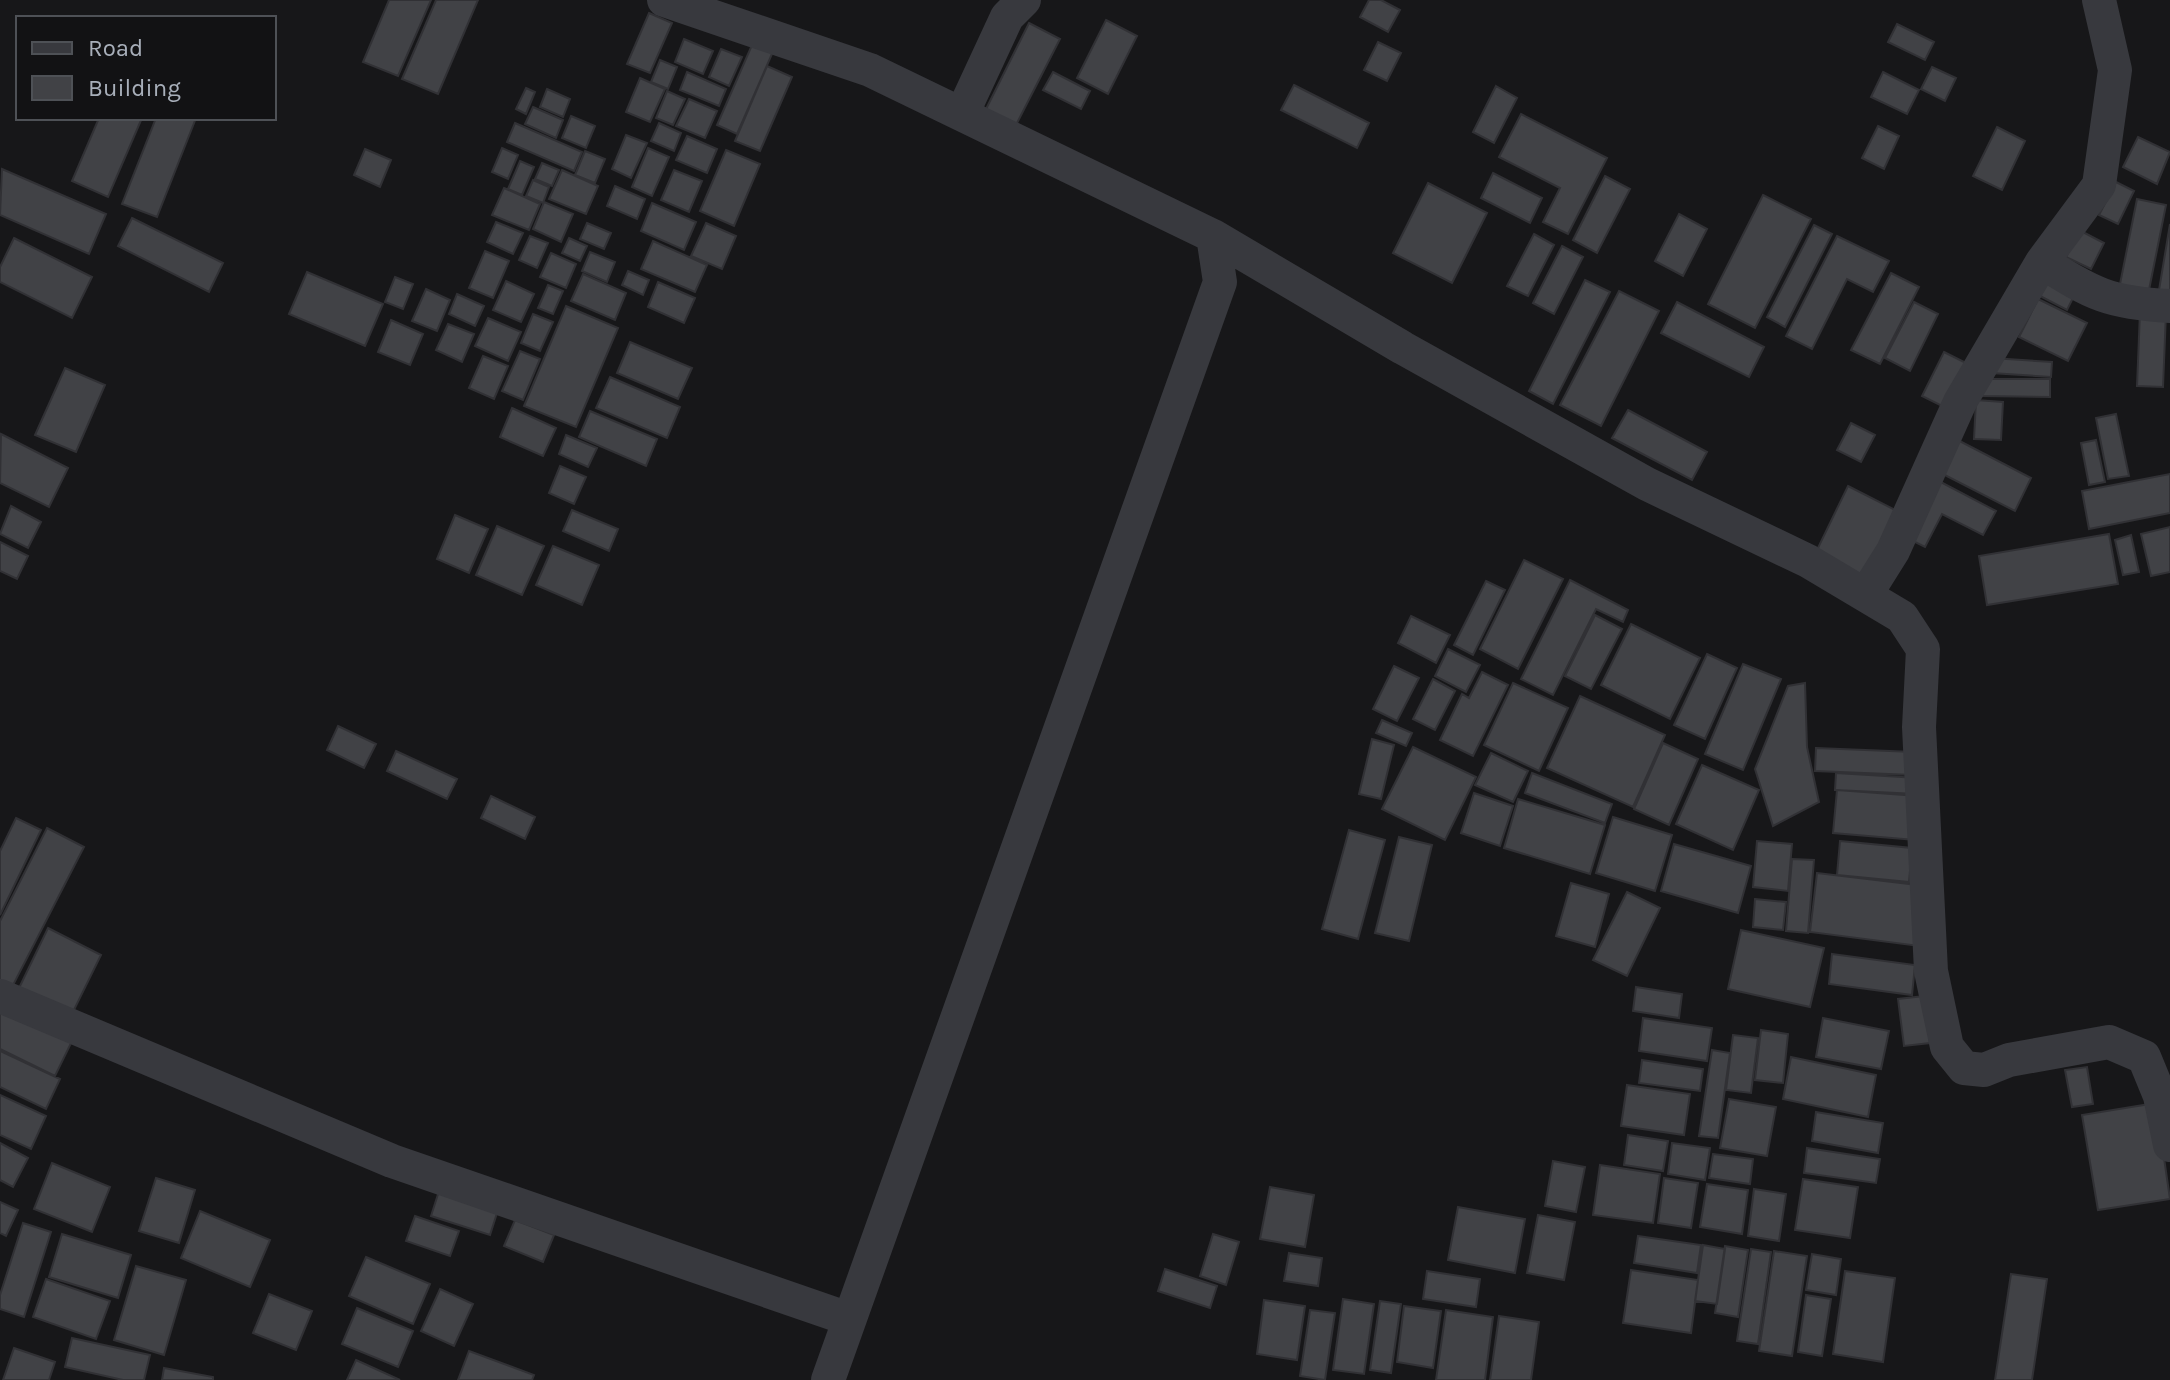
<svg xmlns="http://www.w3.org/2000/svg" width="2170" height="1380" viewBox="0 0 2170 1380" font-family="Karla,sans-serif">
  <style>
    .building { fill: #414246; stroke: #313135; stroke-width: 2 }
    .lines { fill: none; stroke-linecap: round; stroke-linejoin: round }
    .minor { stroke: #38393e; stroke-width: 34 }
  </style>
  <rect width="100%" height="100%" fill="#171719"/>
  <!-- building -->
  <path class="building" d="M389 0H431L398 76 363 62Z
    M436 0H478L438 94 402 79Z
    M1369 0H1381L1400 10 1388 32 1360 17Z
    M649 13 672 23 650 73 627 64Z
    M1106 20 1137 36 1108 94 1077 78Z
    M1029 23 1060 39 1015 127 985 111Z
    M1897 24 1934 42 1925 60 1888 42Z
    M755 38 775 47 737 134 717 125Z
    M684 39 713 51 703 74 675 62Z
    M1378 42 1401 53 1387 81 1364 70Z
    M721 49 742 57 729 86 709 77Z
    M660 60 677 67 668 89 651 82Z
    M767 66 792 77 760 151 735 141Z
    M1932 67 1956 78 1945 101 1921 89Z
    M687 72 726 89 719 106 680 90Z
    M1053 72 1090 91 1081 109 1043 90Z
    M1883 72 1919 90 1907 114 1871 97Z
    M640 78 665 89 650 122 626 112Z
    M1294 85 1369 123 1357 148 1281 110Z
    M1496 86 1517 98 1494 143 1473 132Z
    M526 88 535 92 526 114 516 109Z
    M547 89 570 99 563 117 540 107Z
    M667 91 685 99 673 125 656 118Z
    M689 99 717 111 705 138 676 126Z
    M533 107 563 120 556 138 525 124Z
    M1521 114 1607 158 1568 234 1543 222 1560 188 1499 157Z
    M571 116 595 126 586 148 562 138Z
    M99 118H142L108 197 72 181Z
    M156 118H196L157 217 122 204Z
    M515 123 582 152 574 171 507 142Z
    M659 123 681 133 674 151 651 141Z
    M1878 126 1899 136 1884 169 1862 158Z
    M1997 127 2025 141 2002 190 1973 176Z
    M626 135 647 143 631 178 612 169Z
    M687 136 717 149 707 173 676 160Z
    M2138 137 2170 152 2157 184 2123 167Z
    M502 148 518 155 508 179 492 172Z
    M648 148 669 157 652 196 632 187Z
    M365 149 391 160 380 187 354 175Z
    M726 150 760 164 734 226 700 211Z
    M585 151 605 159 595 183 575 175Z
    M520 161 534 167 522 195 508 189Z
    M542 163 559 170 552 186 535 179Z
    M2 169 106 214 89 254 0 215Z
    M562 170 598 186 586 214 549 199Z
    M674 170 702 181 689 212 661 200Z
    M1493 173 1542 198 1530 223 1481 198Z
    M1605 176 1630 189 1597 253 1573 240Z
    M533 180 549 187 543 203 526 196Z
    M2116 182 2134 191 2118 224 2099 215Z
    M1428 183 1487 213 1452 283 1393 253Z
    M615 186 645 199 637 219 607 206Z
    M504 188 540 204 529 230 492 215Z
    M1763 195 1811 219 1755 328 1708 304Z
    M2137 199 2166 205 2148 295 2119 289Z
    M544 202 573 214 561 242 533 229Z
    M652 203 696 222 684 250 641 231Z
    M1679 214 1707 229 1683 276 1655 261Z
    M132 218 223 263 209 292 118 246Z
    M496 222 523 233 513 254 487 242Z
    M587 223 611 233 604 249 580 239Z
    M706 223 736 236 722 269 691 256Z
    M2170 224V298L2158 296Z
    M1814 225 1832 234 1785 327 1767 317Z
    M2079 230 2104 243 2091 269 2066 257Z
    M1534 234 1554 245 1528 296 1507 286Z
    M530 236 548 243 537 268 519 260Z
    M1837 236 1889 261 1873 292 1847 279 1812 349 1786 336Z
    M14 238 92 277 72 318 0 282V267Z
    M569 238 587 246 580 261 562 253Z
    M653 241 707 265 695 292 641 269Z
    M1562 246 1583 257 1554 314 1533 303Z
    M485 251 509 261 493 298 469 288Z
    M590 252 615 262 607 282 582 271Z
    M551 253 576 264 566 288 540 277Z
    M628 271 649 280 643 295 622 285Z
    M307 272 383 304 365 346 289 314Z
    M1891 273 1919 287 1880 364 1851 350Z
    M583 274 626 293 615 320 571 301Z
    M2050 276 2077 290 2067 310 2040 296Z
    M395 277 413 284 403 309 385 302Z
    M1585 280 1610 292 1553 404 1529 391Z
    M506 281 534 294 521 322 493 310Z
    M658 282 695 298 684 323 648 307Z
    M548 285 563 291 553 314 538 308Z
    M426 289 450 300 437 331 412 321Z
    M1619 291 1659 311 1601 426 1560 405Z
    M457 294 484 306 475 326 449 314Z
    M2038 299 2087 323 2068 361 2019 337Z
    M1677 302 1764 347 1749 377 1661 333Z
    M1914 302 1938 314 1910 371 1885 358Z
    M566 306 618 328 576 427 524 406Z
    M2140 312 2166 313 2163 387 2137 386Z
    M533 314 553 322 540 351 521 343Z
    M488 318 521 332 508 361 475 346Z
    M391 320 423 334 410 365 378 352Z
    M448 324 474 334 462 362 436 350Z
    M630 342 692 368 678 399 617 373Z
    M520 351 540 359 523 400 502 391Z
    M1944 352 1970 365 1948 409 1922 396Z
    M483 356 508 366 494 399 469 388Z
    M1992 358 2052 362 2051 377 1991 373Z
    M65 368 105 385 76 452 35 435Z
    M610 377 680 407 667 438 596 408Z
    M1982 379H2050V397L1981 396Z
    M1976 400 2003 402 2001 440 1974 439Z
    M512 408 556 428 543 456 500 437Z
    M1628 410 1707 452 1692 480 1612 438Z
    M590 411 657 439 646 466 579 437Z
    M2116 414 2129 476 2108 479 2096 418Z
    M1851 423 1875 435 1861 462 1837 450Z
    M1 434 68 468 49 507 0 483Z
    M566 435 597 448 588 467 559 454Z
    M1950 436 2031 478 2015 511 1933 469Z
    M2096 440 2105 482 2089 485 2081 443Z
    M560 466 586 477 574 504 549 493Z
    M2170 474V513L2089 529 2082 491Z
    M1935 479 1996 511 1983 535 1942 514 1925 547 1905 537Z
    M1848 486 1905 515 1870 582 1815 554Z
    M11 506 41 522 28 548 0 534Z
    M572 510 618 529 609 551 563 531Z
    M455 515 488 529 469 573 437 559Z
    M497 526 544 546 522 595 476 575Z
    M2170 527V572L2151 576 2141 534Z
    M2109 534 2118 584 1987 605 1979 556Z
    M2131 535 2139 572 2123 575 2115 540Z
    M0 542 28 556 17 579 0 571Z
    M553 546 599 565 582 605 536 585Z
    M1524 560 1563 579 1518 669 1480 649Z
    M1570 580 1628 610 1623 622 1596 609 1553 695 1521 679Z
    M1486 581 1505 590 1473 655 1454 645Z
    M1595 615 1622 629 1591 689 1565 676Z
    M1411 616 1450 635 1436 663 1398 643Z
    M1631 624 1700 658 1670 719 1601 685Z
    M1448 649 1480 665 1466 692 1435 676Z
    M1707 654 1737 668 1705 739 1674 725Z
    M1743 664 1781 679 1743 770 1705 754Z
    M1394 666 1419 678 1397 721 1373 709Z
    M1482 672 1508 685 1473 756 1440 740 1462 694 1469 698Z
    M1433 679 1455 691 1435 730 1413 719Z
    M1513 683 1568 708 1539 771 1484 745Z
    M1805 683 1807 747 1819 802 1773 826 1755 769 1788 686Z
    M1580 696 1665 735 1633 807 1547 768Z
    M1382 720 1412 733 1406 746 1376 733Z
    M338 726 376 744 364 768 327 750Z
    M1372 739 1394 745 1381 799 1359 794Z
    M1663 743 1698 759 1669 825 1634 809Z
    M1413 747 1476 777 1445 840 1382 809Z
    M1816 748 1914 752 1913 775 1815 771Z
    M396 751 457 779 447 799 387 771Z
    M1491 753 1528 771 1513 802 1475 785Z
    M1702 765 1759 790 1733 850 1676 824Z
    M1532 773 1612 804 1605 823 1525 793Z
    M1836 773 1918 778 1917 794 1835 790Z
    M1837 790 1918 796 1915 840 1833 833Z
    M1474 793 1513 806 1500 846 1461 833Z
    M491 796 535 817 525 839 481 818Z
    M1518 799 1605 825 1590 874 1504 848Z
    M1613 817 1672 835 1655 891 1596 873Z
    M16 818 41 830 0 915V851Z
    M47 828 84 847 9 993 0 989V921Z
    M1349 830 1385 840 1358 939 1322 929Z
    M1399 837 1432 845 1409 941 1375 933Z
    M1757 841 1792 844 1788 891 1753 887Z
    M1840 841 1912 848 1909 882 1837 875Z
    M1674 844 1751 866 1738 913 1661 891Z
    M1792 859 1814 860 1808 933 1786 931Z
    M1817 873 1926 886 1919 946 1810 932Z
    M1571 883 1609 894 1595 947 1556 936Z
    M1627 892 1660 908 1627 976 1593 960Z
    M1755 899 1786 902 1783 930 1753 927Z
    M48 928 101 955 72 1014 19 988Z
    M1741 930 1824 948 1810 1007 1728 989Z
    M1832 954 1915 965 1912 995 1829 984Z
    M1636 987 1682 994 1679 1018 1633 1011Z
    M1924 996 1930 1043 1904 1046 1898 999Z
    M0 1001 74 1037 55 1076 0 1049Z
    M1643 1018 1712 1028 1707 1061 1639 1051Z
    M1823 1018 1889 1031 1881 1069 1816 1057Z
    M1761 1030 1788 1034 1783 1083 1755 1080Z
    M1733 1035 1758 1038 1751 1093 1726 1090Z
    M1712 1050 1730 1053 1718 1138 1699 1136Z
    M0 1051 60 1079 46 1109 0 1087Z
    M1791 1057 1876 1075 1868 1117 1783 1099Z
    M1642 1060 1703 1069 1700 1091 1639 1083Z
    M2087 1067 2093 1104 2072 1107 2065 1070Z
    M1627 1085 1690 1094 1684 1135 1621 1126Z
    M0 1095 46 1116 31 1149 0 1135Z
    M1729 1099 1776 1107 1767 1156 1720 1148Z
    M2156 1103 2170 1199 2098 1210 2082 1115Z
    M1816 1112 1883 1123 1878 1153 1812 1141Z
    M1628 1135 1668 1141 1663 1171 1624 1165Z
    M0 1143 28 1158 13 1187 0 1180Z
    M1672 1143 1710 1148 1705 1180 1668 1174Z
    M1807 1148 1880 1159 1876 1183 1804 1173Z
    M1713 1154 1753 1159 1750 1184 1709 1178Z
    M1553 1161 1585 1167 1576 1212 1545 1206Z
    M52 1163 110 1187 92 1232 34 1209Z
    M1600 1165 1660 1174 1653 1223 1593 1215Z
    M156 1178 195 1190 179 1243 139 1231Z
    M1664 1178 1698 1183 1691 1228 1658 1223Z
    M1803 1179 1858 1187 1850 1238 1795 1230Z
    M1707 1184 1748 1190 1742 1234 1700 1227Z
    M1270 1187 1314 1195 1305 1247 1260 1239Z
    M1754 1189 1786 1194 1779 1241 1748 1236Z
    M439 1191 498 1210 490 1235 431 1216Z
    M0 1202 18 1210 6 1236 0 1233Z
    M1458 1207 1525 1219 1515 1273 1448 1260Z
    M200 1211 270 1240 250 1287 181 1258Z
    M1538 1215 1575 1222 1564 1280 1527 1273Z
    M415 1216 459 1231 450 1256 406 1241Z
    M515 1220 554 1235 543 1262 504 1246Z
    M23 1223 51 1232 24 1317 0 1309V1295Z
    M62 1234 131 1255 118 1298 49 1277Z
    M1213 1234 1239 1242 1226 1285 1200 1276Z
    M1638 1236 1701 1245 1697 1273 1634 1263Z
    M1703 1245 1725 1249 1717 1304 1695 1301Z
    M1725 1246 1748 1250 1738 1317 1715 1313Z
    M1751 1249 1771 1252 1758 1344 1737 1341Z
    M1774 1251 1807 1256 1792 1356 1759 1351Z
    M1289 1253 1322 1258 1318 1286 1284 1281Z
    M1812 1254 1841 1259 1836 1295 1806 1290Z
    M366 1257 430 1284 413 1324 349 1296Z
    M136 1266 186 1280 164 1355 114 1340Z
    M1165 1269 1217 1286 1210 1308 1158 1291Z
    M1631 1270 1698 1280 1691 1333 1623 1323Z
    M1427 1271 1480 1279 1476 1307 1423 1299Z
    M1845 1271 1895 1278 1883 1362 1833 1354Z
    M2011 1274 2047 1279 2032 1380H1995Z
    M46 1279 110 1301 96 1339 33 1317Z
    M440 1289 473 1304 454 1346 421 1331Z
    M269 1294 312 1311 296 1350 253 1333Z
    M1806 1295 1831 1299 1822 1356 1798 1352Z
    M1343 1299 1374 1304 1364 1374 1333 1370Z
    M1264 1300 1305 1306 1297 1360 1257 1354Z
    M1380 1301 1401 1304 1391 1373 1370 1370Z
    M1404 1306 1441 1311 1433 1368 1397 1362Z
    M357 1308 413 1331 398 1367 342 1344Z
    M1310 1310 1335 1313 1325 1380 1300 1376Z
    M1446 1310 1493 1317 1485 1380H1436Z
    M1499 1316 1539 1322 1531 1380H1490Z
    M72 1338 150 1355 144 1380H123L65 1367Z
    M14 1348 55 1362 49 1380H3Z
    M469 1351 534 1375 532 1380H458Z
    M356 1360 400 1380H347Z
    M164 1368 213 1377V1380H162Z"/>
  <g class="lines">
    <!-- minor -->
    <path class="minor" d="M664 0 870 70 1213 236 1403 348 1647 484 1808 561 1902 617 1923 649 1919 727 1931 971 1947 1047 1964 1068 1984 1070 2009 1060 2109 1042 2144 1057 2160 1096 2170 1145
      M962 114 1007 17 1024 0
      M2042 262 2099 185 2115 70 2099 0
      M1866 594 1893 551 1960 402 2042 262C2092 294 2110 303 2170 306
      M0 996 392 1161 849 1319
      M828 1380 1220 282 1213 236"/>
  </g>
  <!-- legend -->
  <rect x="16" y="16" width="260" height="104" fill="#121214" stroke="#4e5156" stroke-width="2"/>
  <rect x="32" y="42" width="40" height="12" fill="#38393e" stroke="#4e5156" stroke-width="2"/>
  <text x="88" y="56" font-size="24" fill="#a8afba">Road</text>
  <rect x="32" y="76" width="40" height="24" fill="#414246" stroke="#4e5156" stroke-width="2"/>
  <text x="88" y="96" font-size="24" fill="#a8afba">Building</text>
</svg>
